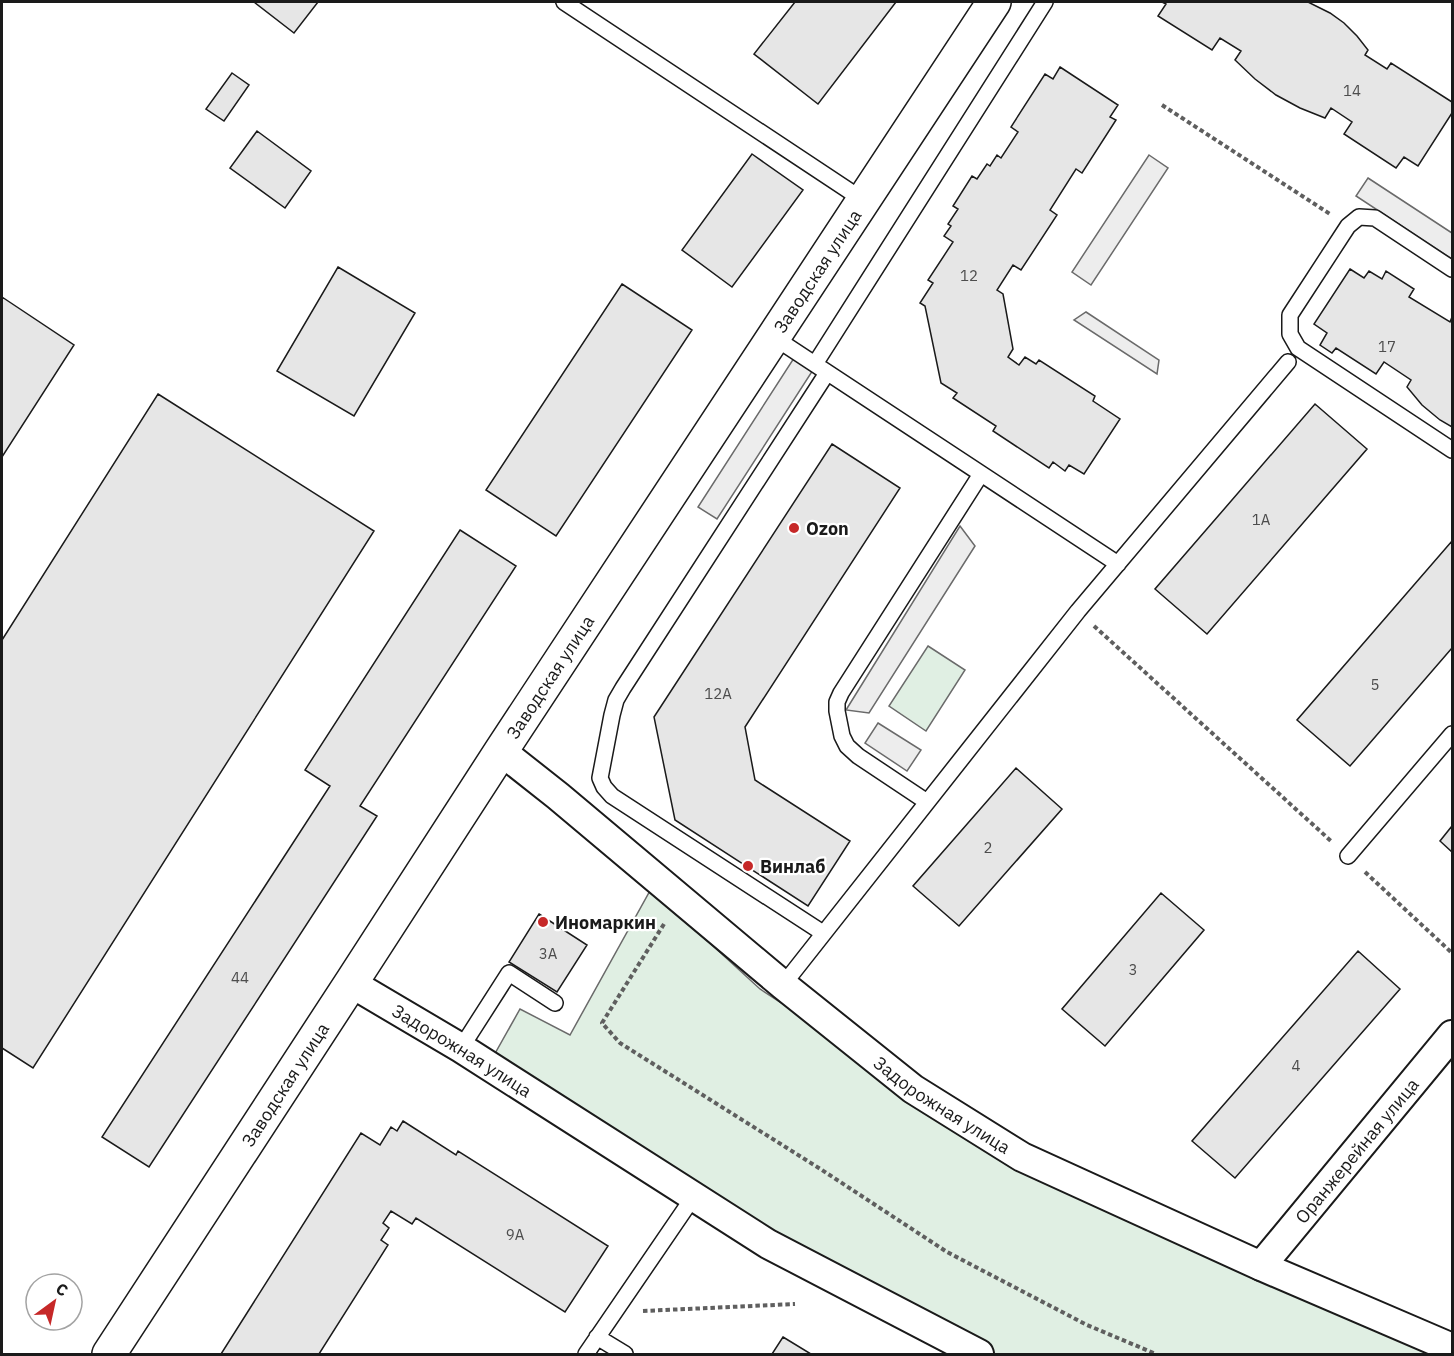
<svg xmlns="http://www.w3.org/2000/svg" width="1454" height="1356" viewBox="0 0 1454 1356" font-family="'IBM Plex Sans',sans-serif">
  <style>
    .green { fill: #e0efe3; stroke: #6a6a6a; stroke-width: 1.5 }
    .parking { fill: #ededed; stroke: #6a6a6a; stroke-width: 1.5 }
    .building { fill: #e6e6e6; stroke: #1a1a1a; stroke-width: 1.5 }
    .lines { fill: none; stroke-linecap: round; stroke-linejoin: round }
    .lane-casing { stroke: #1a1a1a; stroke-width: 18 }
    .street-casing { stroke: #1a1a1a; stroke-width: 32 }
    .secondary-casing { stroke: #1a1a1a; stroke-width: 36 }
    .path { stroke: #5f5f5f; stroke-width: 4; stroke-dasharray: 4.5 3; stroke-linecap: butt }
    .lane { stroke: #fff; stroke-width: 15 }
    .street { stroke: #fff; stroke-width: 28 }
    .secondary { stroke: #fff; stroke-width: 33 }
    .poi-dot { fill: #c62828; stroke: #fff; stroke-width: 2 }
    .labels { text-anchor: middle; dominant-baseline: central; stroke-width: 4.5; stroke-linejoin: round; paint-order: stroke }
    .number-label { font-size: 15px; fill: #4d4d4d }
    .street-label { font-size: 18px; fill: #1a1a1a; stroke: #fff }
    .poi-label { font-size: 18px; font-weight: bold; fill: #1a1a1a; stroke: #fff; text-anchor: start }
  </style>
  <rect width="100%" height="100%" fill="#fff"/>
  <!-- green -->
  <path class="green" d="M928 646 965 670 926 731 889 706Z
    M651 889 760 989 913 1089 1452 1354H979L488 1066 520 1009 570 1035Z"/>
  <!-- parking -->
  <path class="parking" d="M1149 155 1168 168 1091 285 1072 272Z
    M1368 178 1452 233V259L1356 196Z
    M1086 312 1159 360 1157 374 1074 320Z
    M794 358 813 370 717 519 698 507Z
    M960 526 975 546 869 713 846 710Z
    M878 723 921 750 907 771 865 743Z"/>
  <!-- building -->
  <path class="building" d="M254 2H318L294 33Z
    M795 2H896L818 104 754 54Z
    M1162 2H1308L1330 13 1344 23 1357 36 1368 50 1365 55 1387 69 1391 63 1452 102V113L1418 166 1404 157 1396 168 1344 134 1352 122 1331 108 1325 118 1300 108 1276 95 1255 79 1235 60 1241 51 1220 38 1212 50 1158 16 1166 4Z
    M1060 67 1118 105 1110 117 1116 120 1082 173 1076 169 1050 210 1057 215 1021 270 1013 265 997 290 1003 294 1013 349 1008 357 1019 365 1025 357 1036 364 1039 360 1095 396 1093 401 1120 419 1084 474 1069 465 1065 471 1053 462 1049 468 993 431 996 426 953 398 957 393 941 383 925 306 920 303 933 283 928 280 953 242 944 236 951 226 948 224 958 209 953 206 972 176 977 179 987 164 990 166 997 155 1001 158 1018 132 1011 127 1045 74 1053 79Z
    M232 73 249 85 224 121 206 109Z
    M257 131 311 171 285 208 230 168Z
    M752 154 803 190 732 287 682 250Z
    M338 267 415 313 354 416 277 371Z
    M1350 269 1364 278 1369 271 1382 279 1386 271 1414 289 1409 297 1450 322 1452 317V427L1440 420 1422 405 1407 387 1411 380 1384 362 1376 374 1336 348 1332 353 1320 345 1327 333 1314 324Z
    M622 284 692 330 556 536 486 490Z
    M2 297 74 345 2 457Z
    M158 394 374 531 33 1068 2 1048V640Z
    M1315 404 1367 449 1207 634 1155 589Z
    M832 444 900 488 745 727 755 780 850 841 808 906 675 820 654 717Z
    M460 530 516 566 360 806 377 816 149 1167 102 1137 330 786 305 770Z
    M1452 541V648L1350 766 1297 720Z
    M1016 768 1062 809 959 926 913 886Z
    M1452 826V852L1440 841Z
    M1161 893 1204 930 1105 1046 1062 1009Z
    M539 914 587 945 557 992 509 962Z
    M1358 951 1400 989 1235 1178 1192 1141Z
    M403 1121 456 1155 458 1151 608 1246 565 1312 416 1218 412 1224 391 1211 383 1223 389 1228 381 1240 388 1245 319 1354H221L361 1133 380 1145 391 1127 397 1131Z
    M783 1337 811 1354H772Z"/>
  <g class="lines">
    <defs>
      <path id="lane" d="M564 2 863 200
        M1452 269 1375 218 1359 217 1348 226 1290 315V334L1298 348 1452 450
        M772 336 1118 564
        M815 364 1045 2
        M927 802 858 756 847 746 842 736 837 711V702L841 693 981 474
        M1348 856 1452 734
        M823 933 612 796 604 787 600 778 612 715 616 700 623 688 827 373
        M783 985 1078 611 1288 362
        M461 1048 509 973 555 1003
        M597 1337 625 1354
        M586 1354 694 1196"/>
      <g id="street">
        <path id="s1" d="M501 751 558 796 783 985 913 1089 1022 1157 1261 1266 1452 1348"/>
        <path id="s2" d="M351 983 461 1048 768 1244 979 1354"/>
        <path id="s3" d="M1261 1266 1452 1035"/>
      </g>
      <g id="secondary">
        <path id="s4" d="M109 1354 351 983 501 751 994 2"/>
      </g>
    </defs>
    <!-- lane casing -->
    <use href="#lane" class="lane-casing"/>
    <!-- street casing -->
    <use href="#street" class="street-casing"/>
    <!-- secondary casing -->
    <use href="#secondary" class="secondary-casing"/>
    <!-- path -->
    <path class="path" d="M1162 105 1330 214
      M1094 626 1331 841
      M1365 872 1452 953
      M664 924 602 1023 620 1043 822 1170 947 1252 1087 1325 1156 1354
      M643 1311 795 1304"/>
    <!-- lane -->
    <use href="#lane" class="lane"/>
    <!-- street -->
    <use href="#street" class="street"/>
    <!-- secondary -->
    <use href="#secondary" class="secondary"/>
  </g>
  <!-- markers -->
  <g class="poi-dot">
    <circle cx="794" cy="528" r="6"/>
    <circle cx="748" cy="866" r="6"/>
    <circle cx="543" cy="922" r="6"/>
  </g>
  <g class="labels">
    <!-- number labels -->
    <g class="number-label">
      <text x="1352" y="90">14</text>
      <text x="969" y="275">12</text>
      <text x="1387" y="346">17</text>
      <text x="1261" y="519">1А</text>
      <text x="1375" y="684">5</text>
      <text x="718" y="693">12А</text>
      <text x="988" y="847">2</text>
      <text x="548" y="953">3А</text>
      <text x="1133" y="969">3</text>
      <text x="240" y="977">44</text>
      <text x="1296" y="1065">4</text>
      <text x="515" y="1234">9А</text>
    </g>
    <!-- street labels -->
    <g class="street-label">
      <text stroke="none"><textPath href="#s4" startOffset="1294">Заводская улица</textPath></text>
      <text stroke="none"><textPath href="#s4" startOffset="808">Заводская улица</textPath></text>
      <text stroke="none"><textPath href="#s2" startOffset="130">Задорожная улица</textPath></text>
      <text stroke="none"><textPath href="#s4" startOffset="322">Заводская улица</textPath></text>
      <text stroke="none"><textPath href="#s1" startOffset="566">Задорожная улица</textPath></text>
      <text stroke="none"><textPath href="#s3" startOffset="150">Оранжерейная улица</textPath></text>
    </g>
    <!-- poi labels -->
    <g class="poi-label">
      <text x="806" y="528">Ozon</text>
      <text x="760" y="866">Винлаб</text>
      <text x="555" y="922">Иномаркин</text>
    </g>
  </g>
  <!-- border -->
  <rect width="1454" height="1356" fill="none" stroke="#1a1a1a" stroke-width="6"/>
  <!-- north arrow -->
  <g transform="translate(54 1302) rotate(33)"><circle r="28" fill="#ffffff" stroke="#a3a3a3" stroke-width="1.5"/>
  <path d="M0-4.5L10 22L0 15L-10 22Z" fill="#c62828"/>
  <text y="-9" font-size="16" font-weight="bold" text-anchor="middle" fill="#1a1a1a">С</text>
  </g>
</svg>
